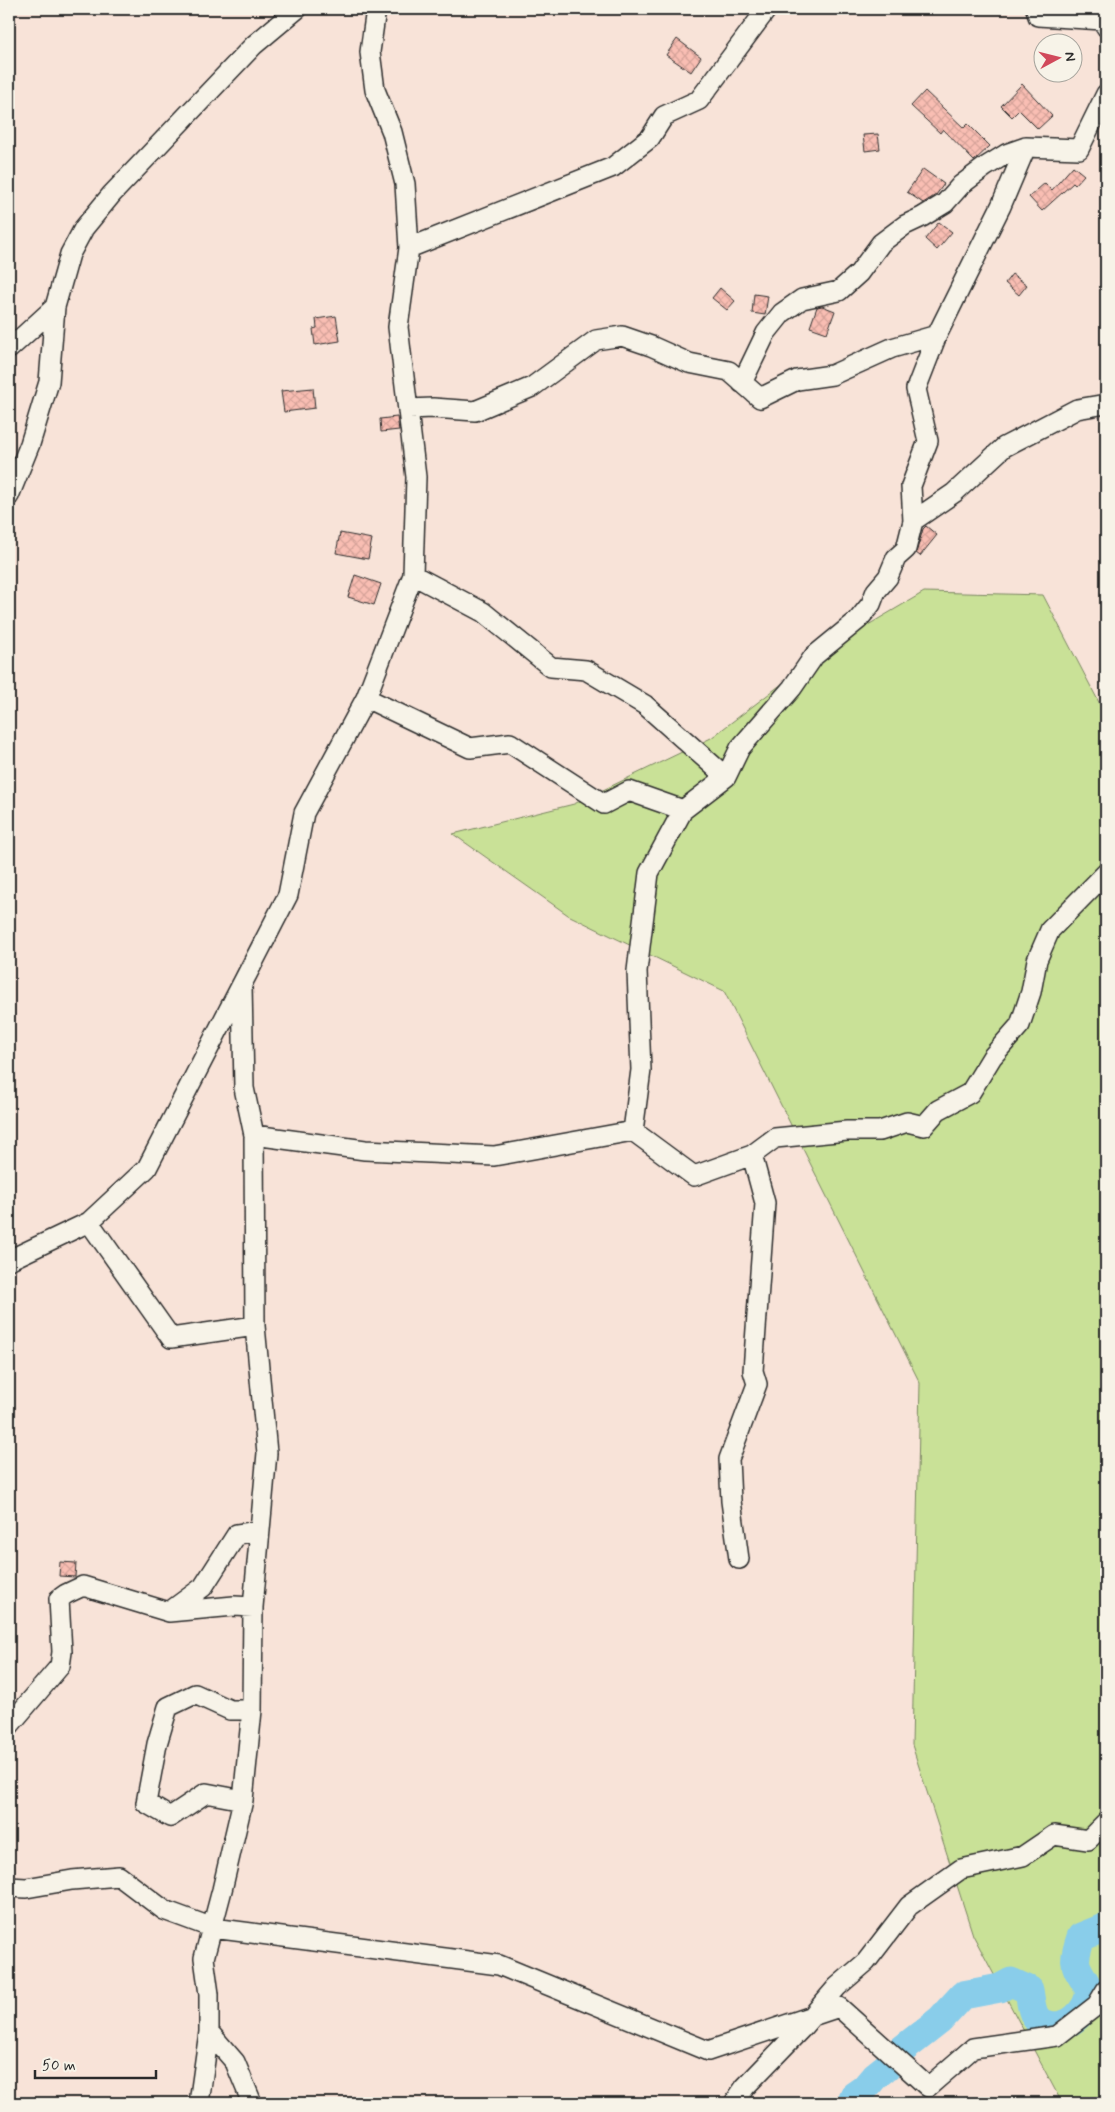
<svg xmlns="http://www.w3.org/2000/svg" width="1115" height="2112" viewBox="0 0 1115 2112" font-family="Mynerve,sans-serif">
  <style>
    .grass { fill: #c9e197; stroke: #7a8661 }
    .lines { fill: none; stroke-linecap: round; stroke-linejoin: round }
    .river { stroke: #89cdea; stroke-width: 29 }
    .building { fill: url(#building-cross-hatch); stroke: #2b2b2b }
    .minor-casing { stroke: #2b2b2b; stroke-width: 22 }
    .minor { stroke: #f7f3e8; stroke-width: 19 }
  </style>
  <defs>
    <pattern id="building-cross-hatch" width="8" height="8" patternUnits="userSpaceOnUse" patternTransform="scale(1.25)"><rect width="8" height="8" fill="#f9beb3"/><path d="M0 0l8 8M0 8l8-8" fill="none" stroke="#d6a39a"/></pattern>
  </defs>
  <rect width="100%" height="100%" fill="#f8e3d8"/>
  <filter id="ink" filterUnits="userSpaceOnUse"><feTurbulence type="fractalNoise" baseFrequency=".02" numOctaves="2"/><feDisplacementMap in="SourceGraphic" scale="10" xChannelSelector="R" yChannelSelector="G"/><feConvolveMatrix kernelMatrix="1 2 1 2 8 2 1 2 1" color-interpolation-filters="sRGB"/></filter>
  <g filter="url(#ink)">
    <!-- grass -->
    <path class="grass" d="M924 592 1043 595 1103 710 1106 711V2103H1062L973 1935 912 1745 920 1383 724 991 568 915 453 834 574 804 711 738 829 648Z"/>
    <g class="lines">
      <!-- river -->
      <path class="river" d="M851 2103 854 2096 864 2089 875 2076 895 2060 903 2049 940 2020 963 1995 1000 1988 1011 1982 1029 1990C1031 2000 1031 2013 1038 2020 1041 2023 1046 2024 1049 2025 1069 2030 1088 2011 1090 1991 1077 1965 1070 1969 1081 1937L1106 1927"/>
    </g>
    <!-- building -->
    <path class="building" d="M677 39 701 57 691 72 666 55Z
      M1022 84 1052 116 1038 129 1019 110 1012 117 1001 106Z
      M925 91 964 128 968 124 990 146 974 161 943 129 940 133 911 106Z
      M878 134 880 149 865 151 863 135Z
      M1073 166 1084 175 1075 185 1073 183 1042 211 1029 197 1045 183 1052 190Z
      M923 169 944 184 936 195 923 203 907 192Z
      M939 222 952 232 937 250 925 239Z
      M1012 274 1027 285 1019 295 1005 283Z
      M720 288 735 301 727 310 712 298Z
      M754 294 768 296 765 315 752 313Z
      M822 306 835 311 827 333 810 327 817 307Z
      M336 316 340 341 315 345 313 329 317 328 316 319Z
      M313 388 315 408 284 412 281 391Z
      M397 417 399 430 381 432 380 419Z
      M926 526 937 535 920 556 916 553 923 529Z
      M340 533 372 539 368 559 336 553Z
      M355 575 381 584 374 605 348 597Z
      M60 1562 76 1563 75 1577 59 1576Z"/>
    <g class="lines">
      <defs>
        <path id="minor" d="M376 9 370 52 375 90 392 132 405 184 409 248
          M1036 9 1038 16 1103 20 1106 27
          M9 349 55 307
          M742 383 766 333 782 313 802 299 839 291 859 273 881 243 905 225 922 217 945 203 961 185 985 167 1006 154 1026 147
          M408 409 433 408 475 411 532 387 596 340 622 336 651 346 689 363 729 371 760 398 797 380 832 375 892 348 937 335
          M9 496 30 444 49 382 55 307 70 254 84 228 112 194 254 45 297 9
          M913 521 911 486 928 441 916 389 937 335 1001 206 1026 147 1079 149 1106 94
          M413 575 483 612 551 667 586 670 645 705 726 777 683 810
          M726 777 740 748 792 688 814 656 858 620 871 604 876 591 888 577 896 558 906 549 913 521 954 493 1004 447 1077 409 1106 404
          M242 985 244 1088 254 1135 255 1326 267 1453 253 1607 252 1710 243 1800 222 1890 204 1958 209 1994V2032L235 2062 252 2103
          M633 1131 694 1176 752 1155 775 1138 847 1131H880L907 1122 924 1126 938 1110 970 1093 992 1057 1020 1025 1031 992 1037 960 1050 930 1106 873
          M254 1135 365 1150 494 1156 633 1131 641 1070 637 971 649 873 683 810 629 791 604 804 510 743 470 748 366 698
          M89 1222 171 1338 255 1326
          M9 1260 89 1222 147 1168 288 895 304 813 366 698 413 575 416 477 398 327 409 248 613 167 650 138 664 116 699 100 767 9
          M739 1559 731 1501 729 1459 757 1384 753 1371 765 1203 752 1155
          M169 1612 234 1606 253 1607
          M9 1726 60 1666 62 1652 59 1599 66 1594 83 1586 169 1612 203 1587 237 1534 260 1531
          M243 1800 206 1793 170 1817 146 1803 157 1744 168 1707 195 1694 230 1710H252
          M9 1887 26 1888 72 1880 119 1876 164 1910 213 1928 499 1965 708 2051 839 2007 928 2087 973 2048 1057 2036 1097 2005 1106 1990
          M199 2103 209 2032
          M734 2103 745 2087 801 2029 837 1987 866 1962 909 1906 961 1869 1023 1856 1054 1835 1088 1840 1106 1822"/>
      </defs>
      <!-- minor casing -->
      <use href="#minor" class="minor-casing"/>
      <!-- minor -->
      <use href="#minor" class="minor"/>
    </g>
  </g>
  <!-- margin -->
  <rect width="1115" height="2112" fill="none" stroke="#f7f3e8" stroke-width="30"/>
  <rect x="15" y="15" width="1085" height="2082" fill="none" stroke="#2b2b2b" stroke-width="2" filter="url(#ink)"/>
  <!-- north arrow -->
  <g transform="translate(1058 58) rotate(83)"><circle r="24" fill="#f7f3e8" stroke="#a5a39c"/>
  <path d="M0-4L9 19L0 12L-9 19Z" fill="#d1495b"/>
  <text y="-8" font-size="14" font-weight="bold" text-anchor="middle" fill="#2b2b2b">N</text>
  </g>
  <!-- scale -->
  <path d="M35 2070v8h121v-8" fill="none" stroke="#2b2b2b" stroke-width="2.5"/>
  <text x="42" y="2070" font-size="15" fill="#2b2b2b" stroke="#f7f3e8" stroke-width="4" paint-order="stroke">50 m</text>
</svg>
